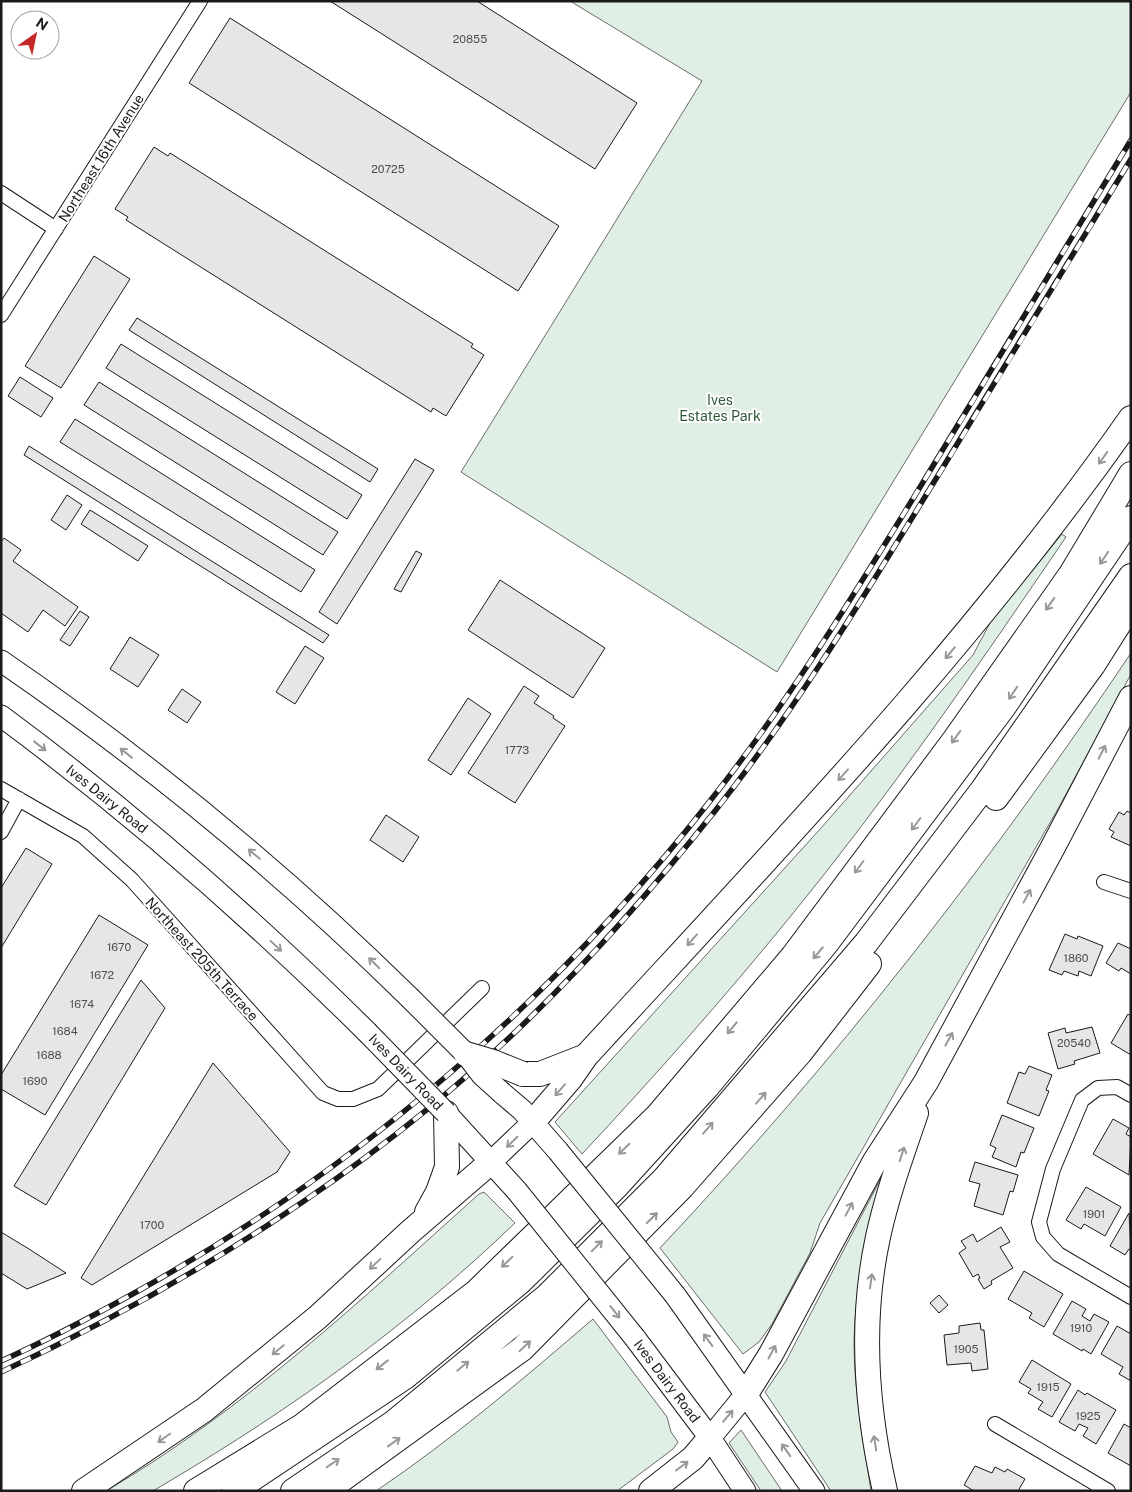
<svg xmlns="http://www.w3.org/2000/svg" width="1132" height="1492" viewBox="0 0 1132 1492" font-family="'Public Sans',sans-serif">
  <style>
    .green { fill: #e0efe3; stroke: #6a6a6a }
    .building { fill: #e6e6e6; stroke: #1a1a1a }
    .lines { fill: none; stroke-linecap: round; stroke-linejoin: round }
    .street-casing { stroke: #1a1a1a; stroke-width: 16 }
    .primary-casing { stroke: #1a1a1a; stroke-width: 23 }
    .highway-casing { stroke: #1a1a1a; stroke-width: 26 }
    .street { stroke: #fff; stroke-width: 14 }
    .primary { stroke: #fff; stroke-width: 21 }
    .highway { stroke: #fff; stroke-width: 24 }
    .rail-casing { stroke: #1a1a1a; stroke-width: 5.5 }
    .rail { stroke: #fff; stroke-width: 4; stroke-dasharray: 11; stroke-linecap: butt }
    .primary-bridge-casing { stroke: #1a1a1a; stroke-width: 23; stroke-linecap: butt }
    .highway-bridge-casing { stroke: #1a1a1a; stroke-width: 26; stroke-linecap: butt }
    .primary-bridge { stroke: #fff; stroke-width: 21 }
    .highway-bridge { stroke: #fff; stroke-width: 24 }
    .oneway { stroke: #989898 }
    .labels { text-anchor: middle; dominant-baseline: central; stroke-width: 4; stroke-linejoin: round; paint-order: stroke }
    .number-label { font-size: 11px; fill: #4d4d4d }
    .street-label { font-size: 14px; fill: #1a1a1a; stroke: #fff }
    .park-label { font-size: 14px; fill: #2b5a34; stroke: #fff }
  </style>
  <rect width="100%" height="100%" fill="#fff"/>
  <!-- green -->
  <path class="green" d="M570 1H1131V92L777 672 461 472 702 81Z
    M1062 534 1066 537C978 666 889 796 790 917 724 998 654 1077 582 1154L555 1122 821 828 973 655 991 621Z
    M1131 653V674L1059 807 820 1223 810 1253 772 1324 759 1342 743 1354 660 1248C834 1063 990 864 1131 653Z
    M880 1180 883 1182C874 1222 863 1262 857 1301 848 1361 862 1432 871 1491H831L765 1392 786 1361Z
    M484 1192 515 1223C410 1324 293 1408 168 1482L153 1491H106C244 1410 361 1300 479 1194Z
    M593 1319 667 1417 671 1432 678 1442 673 1449 617 1491H376C453 1439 523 1379 593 1319Z
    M741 1430 782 1491H761L729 1443Z"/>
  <!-- building -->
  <path class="building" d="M330 1H477L637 103 595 169Z
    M230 18 559 226 518 291 189 83Z
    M154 147 168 156 170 153 473 344 471 347 484 355 446 416 433 408 431 412 126 220 128 217 115 209Z
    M94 256 130 279 61 388 25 366Z
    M137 318 378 469 370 482 129 330Z
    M121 344 362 495 347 519 106 368Z
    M20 377 53 398 41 417 8 396Z
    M99 382 338 532 323 555 84 405Z
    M75 419 315 570 301 592 60 442Z
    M29 446 329 635 323 643 24 455Z
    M415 459 434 470 337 624 319 612Z
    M67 495 82 505 66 530 51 520Z
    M90 510 148 546 138 561 81 524Z
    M4 538 21 550 13 561 78 607 65 626 43 610 28 632 1 613V542Z
    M416 551 422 554 401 592 394 589Z
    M500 580 605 648 573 698 468 630Z
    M80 611 89 617 70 646 60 640Z
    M130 637 159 655 138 687 110 669Z
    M305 646 324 658 295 704 276 692Z
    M524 686 539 696 534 703 554 716 553 718 565 726 515 803 468 773Z
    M182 689 201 702 187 723 168 710Z
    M468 698 491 714 451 775 428 760Z
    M1127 811 1131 813V846L1111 837 1114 832 1109 829 1119 812 1124 815Z
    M386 815 419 837 403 862 370 840Z
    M26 848 52 864 1 948V888Z
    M99 915 148 945 45 1115 1 1089V1075Z
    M1065 934 1077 939 1078 936 1103 946 1091 976 1079 971 1078 976 1064 971 1062 975 1049 970Z
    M1118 943 1131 949V974L1121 968 1119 971 1106 963Z
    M141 980 165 1008 46 1205 14 1186Z
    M1128 1014 1131 1016V1055L1111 1043Z
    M1092 1027 1100 1053 1074 1061 1075 1064 1058 1069 1048 1033 1065 1028 1066 1033Z
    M213 1063 290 1152 277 1172 92 1285 81 1278Z
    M1029 1066 1052 1075 1046 1090 1049 1091 1039 1116 1007 1103 1019 1072 1025 1074Z
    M1002 1115 1034 1128 1024 1153 1021 1152 1016 1167 992 1157 996 1148 990 1145Z
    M1113 1119 1129 1128 1126 1134 1131 1137 1129 1175 1093 1154Z
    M975 1162 1018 1175 1013 1192 1010 1191 1003 1215 974 1206 980 1184 969 1181Z
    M1086 1187 1121 1207 1105 1236 1084 1224 1081 1229 1066 1220Z
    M1129 1213 1131 1250 1129 1249 1125 1255 1110 1246Z
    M1001 1227 1010 1242 1000 1247 1013 1268 991 1281 992 1284 984 1289 978 1279 980 1278 978 1274 973 1277 959 1253 966 1248 961 1241 973 1234 977 1242Z
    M1 1232 29 1249 66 1273 27 1289 1 1273Z
    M1024 1271 1063 1294 1044 1327 1029 1318 1032 1313 1008 1299Z
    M939 1295 948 1305 939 1313 930 1303Z
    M1072 1301 1086 1309 1082 1316 1090 1321 1094 1314 1109 1322 1091 1354 1083 1349 1082 1351 1053 1334Z
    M980 1323 981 1330H984L988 1369 972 1371 971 1363 947 1365 944 1335 959 1333V1326Z
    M1117 1326 1131 1334V1381L1119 1374 1123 1367 1101 1354Z
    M1032 1360 1071 1384 1052 1417 1038 1409 1043 1402 1028 1393 1031 1389 1019 1382Z
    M1078 1390 1085 1395 1087 1393 1116 1410 1096 1444 1083 1436 1088 1428 1079 1424 1075 1431 1059 1422Z
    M1124 1424 1131 1428V1466L1108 1453Z
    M975 1466 992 1473 995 1467 1005 1472 1007 1469 1025 1479 1018 1491H974L964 1485Z"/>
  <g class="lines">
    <defs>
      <path id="street" d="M1 193 56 229
        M1 315 200 1
        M1 789 83 836 132 880 323 1093 338 1099H353L378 1089 482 988
        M1 832 19 799
        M1104 882 1131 891
        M1131 1095 1117 1087 1098 1088 1082 1100 1053 1169 1039 1222 1043 1237 1058 1254 1131 1297
        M995 1424 1108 1491"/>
      <path id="primary" d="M1 661C147 761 283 873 409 997
        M1 716C131 812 253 919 367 1032
        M502 1093 522 1110 558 1151
        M446 1113 517 1191
        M491 1162 533 1122
        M675 1295 814 1491
        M635 1338 710 1438 745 1491
        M710 1438 746 1394"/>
      <path id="highway" d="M996 798 1093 665 1131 605
        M523 1074H540L586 1056
        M533 1122 570 1079 586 1056C775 850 970 648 1131 418
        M427 1212 438 1192 447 1167 446 1113
        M746 1394 771 1354 875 1161 926 1082 1053 847 1131 698
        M84 1491 204 1410 318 1317 411 1231 491 1162
        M196 1491 302 1426 476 1292 658 1115 793 956 955 739 1071 574 1131 474
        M234 1491 405 1377 520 1282 616 1187 707 1087 826 944 1003 708 1131 518
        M293 1491 393 1423 547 1296 664 1179 866 943 983 789 1131 576
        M326 1491 522 1349 682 1187 800 1053 869 964
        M651 1491 693 1458 710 1438
        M885 1491C866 1408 860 1320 878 1237 887 1195 902 1154 916 1113"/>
    </defs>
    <!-- street casing -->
    <use href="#street" class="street-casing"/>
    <!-- primary casing -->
    <use href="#primary" class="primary-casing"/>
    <!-- highway casing -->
    <use href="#highway" class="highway-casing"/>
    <!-- street -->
    <use href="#street" class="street"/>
    <!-- primary -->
    <use href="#primary" class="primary"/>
    <!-- highway -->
    <use href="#highway" class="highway"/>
    <defs>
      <path id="rail" d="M1 1361C48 1340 93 1316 138 1291 359 1168 554 1000 710 801 786 705 850 601 914 497 987 378 1059 259 1131 140
        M1 1372C184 1287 363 1175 510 1037 584 967 652 890 715 811 793 713 858 606 923 500 993 387 1062 273 1131 159"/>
    </defs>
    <!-- rail casing -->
    <use href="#rail" class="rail-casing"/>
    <!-- rail -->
    <use href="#rail" class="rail"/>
    <defs>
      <path id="primary-bridge" d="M409 997 466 1054 482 1075 502 1093
        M367 1032 446 1113
        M558 1151 675 1295
        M517 1191 635 1338"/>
      <path id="highway-bridge" d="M466 1054 493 1062 523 1074"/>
    </defs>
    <!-- primary-bridge casing -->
    <use href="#primary-bridge" class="primary-bridge-casing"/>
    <!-- highway-bridge casing -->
    <use href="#highway-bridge" class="highway-bridge-casing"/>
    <!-- primary-bridge -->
    <use href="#primary-bridge" class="primary-bridge"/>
    <!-- highway-bridge -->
    <use href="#highway-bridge" class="highway-bridge"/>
  </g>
  <!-- one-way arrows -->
  <defs><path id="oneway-shaft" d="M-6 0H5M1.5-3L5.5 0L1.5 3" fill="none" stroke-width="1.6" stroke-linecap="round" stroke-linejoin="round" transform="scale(1.25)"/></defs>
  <g class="oneway">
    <use href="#oneway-shaft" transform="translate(1103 458) rotate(125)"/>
    <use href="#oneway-shaft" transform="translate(1104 558) rotate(124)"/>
    <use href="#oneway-shaft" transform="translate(1050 604) rotate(125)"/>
    <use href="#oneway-shaft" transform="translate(950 653) rotate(130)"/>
    <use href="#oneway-shaft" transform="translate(1013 693) rotate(124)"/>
    <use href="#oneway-shaft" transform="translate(956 737) rotate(126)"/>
    <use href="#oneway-shaft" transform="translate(40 746) rotate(38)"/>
    <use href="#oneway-shaft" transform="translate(1102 752) rotate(-63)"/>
    <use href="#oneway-shaft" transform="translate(126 753) rotate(-142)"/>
    <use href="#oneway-shaft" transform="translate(843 775) rotate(132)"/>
    <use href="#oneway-shaft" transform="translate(916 824) rotate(127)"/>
    <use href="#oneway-shaft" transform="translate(254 854) rotate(-140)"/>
    <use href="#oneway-shaft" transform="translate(859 867) rotate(127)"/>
    <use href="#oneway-shaft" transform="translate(1027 896) rotate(-62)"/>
    <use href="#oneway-shaft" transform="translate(692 940) rotate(132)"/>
    <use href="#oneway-shaft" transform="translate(276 946) rotate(43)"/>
    <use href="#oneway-shaft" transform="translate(818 953) rotate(130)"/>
    <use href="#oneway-shaft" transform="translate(374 963) rotate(-135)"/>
    <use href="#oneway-shaft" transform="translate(732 1028) rotate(130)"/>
    <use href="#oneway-shaft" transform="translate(949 1039) rotate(-61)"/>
    <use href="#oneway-shaft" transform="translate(560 1090) rotate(131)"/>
    <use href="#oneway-shaft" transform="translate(761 1098) rotate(-49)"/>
    <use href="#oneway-shaft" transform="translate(708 1128) rotate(-49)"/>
    <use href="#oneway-shaft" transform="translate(512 1142) rotate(136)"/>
    <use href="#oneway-shaft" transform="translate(624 1149) rotate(136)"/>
    <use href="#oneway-shaft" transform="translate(902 1154) rotate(-72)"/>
    <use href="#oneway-shaft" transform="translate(849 1209) rotate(-62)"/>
    <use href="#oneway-shaft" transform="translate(652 1218) rotate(-45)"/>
    <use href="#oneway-shaft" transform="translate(597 1246) rotate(-45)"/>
    <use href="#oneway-shaft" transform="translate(507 1262) rotate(136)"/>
    <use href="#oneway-shaft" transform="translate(375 1264) rotate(137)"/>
    <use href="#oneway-shaft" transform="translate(871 1281) rotate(-82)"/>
    <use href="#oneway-shaft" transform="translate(615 1312) rotate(52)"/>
    <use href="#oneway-shaft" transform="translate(708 1340) rotate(-126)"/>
    <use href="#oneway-shaft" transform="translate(525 1346) rotate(-43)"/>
    <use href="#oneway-shaft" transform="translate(278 1350) rotate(141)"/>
    <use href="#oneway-shaft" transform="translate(772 1352) rotate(-61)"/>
    <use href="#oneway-shaft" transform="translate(382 1365) rotate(142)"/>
    <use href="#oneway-shaft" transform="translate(463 1366) rotate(-39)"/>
    <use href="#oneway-shaft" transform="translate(728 1416) rotate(-50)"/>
    <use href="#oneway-shaft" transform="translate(164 1438) rotate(145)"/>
    <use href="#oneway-shaft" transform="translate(394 1442) rotate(-36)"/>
    <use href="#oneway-shaft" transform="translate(875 1443) rotate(-99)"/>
    <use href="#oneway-shaft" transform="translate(786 1450) rotate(-125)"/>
    <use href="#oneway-shaft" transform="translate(333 1463) rotate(-34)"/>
    <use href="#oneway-shaft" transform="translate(682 1466) rotate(-37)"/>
  </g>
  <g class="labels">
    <!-- number labels -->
    <g class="number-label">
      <text x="470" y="39">20855</text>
      <text x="388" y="169">20725</text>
      <text x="517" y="750">1773</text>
      <text x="119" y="947">1670</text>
      <text x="1076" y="958">1860</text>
      <text x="102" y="975">1672</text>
      <text x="82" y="1004">1674</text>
      <text x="65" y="1031">1684</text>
      <text x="1074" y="1043">20540</text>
      <text x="49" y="1055">1688</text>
      <text x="35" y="1081">1690</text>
      <text x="1094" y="1214">1901</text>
      <text x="152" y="1225">1700</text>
      <text x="1081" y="1328">1910</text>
      <text x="966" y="1349">1905</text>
      <text x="1048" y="1387">1915</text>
      <text x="1088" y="1416">1925</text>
    </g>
    <!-- street labels -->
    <g class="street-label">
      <text transform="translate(101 158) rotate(-58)">Northeast 16th Avenue</text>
      <text transform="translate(107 799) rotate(39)">Ives Dairy Road</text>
      <text transform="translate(202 959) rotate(48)">Northeast 205th Terrace</text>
      <text transform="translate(406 1072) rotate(46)">Ives Dairy Road</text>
      <text transform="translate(667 1381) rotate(53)">Ives Dairy Road</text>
    </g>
    <!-- park labels -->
    <g class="park-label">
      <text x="720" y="400">Ives<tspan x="720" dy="16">Estates Park</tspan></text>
    </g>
  </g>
  <!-- border -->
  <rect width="1132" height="1492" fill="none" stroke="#1a1a1a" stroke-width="5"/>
  <!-- north arrow -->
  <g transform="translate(35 35) rotate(33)"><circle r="24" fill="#ffffff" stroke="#a3a3a3"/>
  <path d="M0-4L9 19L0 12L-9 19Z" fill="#c62828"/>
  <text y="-8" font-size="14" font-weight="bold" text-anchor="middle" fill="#1a1a1a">N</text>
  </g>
</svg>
